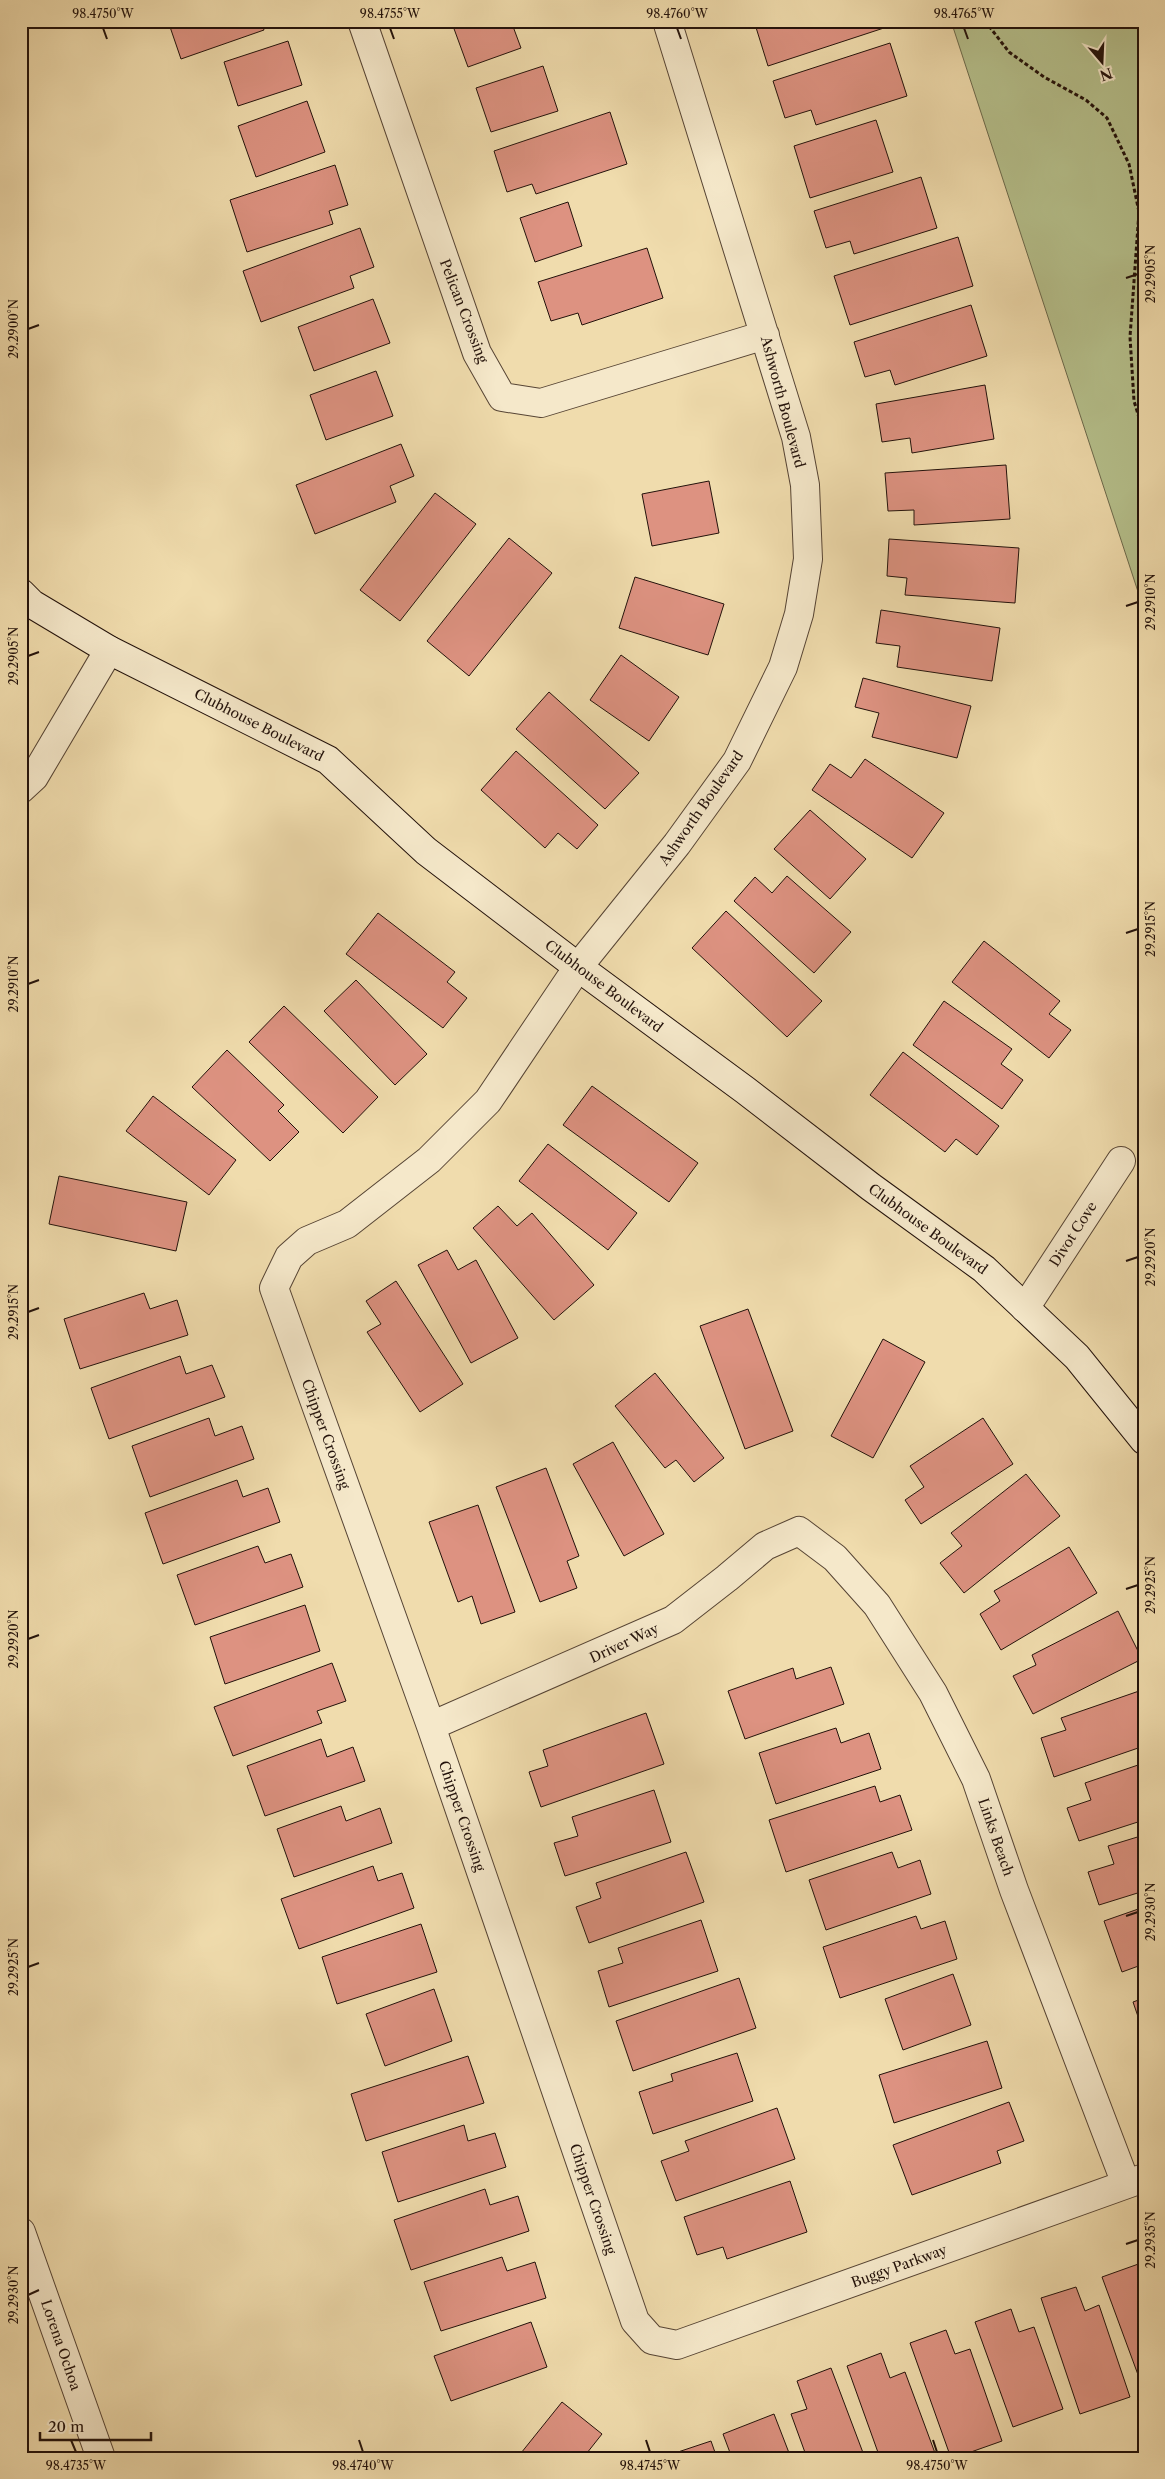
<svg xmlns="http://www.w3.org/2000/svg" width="1165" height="2479" viewBox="0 0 1165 2479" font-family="'Libre Caslon Text',serif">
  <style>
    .green { fill: #b6c18d; stroke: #6c6a4c }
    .building { fill: #dd9281; stroke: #23120b }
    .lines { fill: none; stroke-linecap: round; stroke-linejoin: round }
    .street-casing { stroke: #564434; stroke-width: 30 }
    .secondary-casing { stroke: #23120b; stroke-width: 30 }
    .path { stroke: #23120b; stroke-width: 3; stroke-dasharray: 4 2.5; stroke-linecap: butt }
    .street { stroke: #f5e8ca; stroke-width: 28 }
    .secondary { stroke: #f5e8ca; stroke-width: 28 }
    .ticks { fill: none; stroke: #23120b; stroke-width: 2 }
    .labels { text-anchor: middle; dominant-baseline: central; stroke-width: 4; stroke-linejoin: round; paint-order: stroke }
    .street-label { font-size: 14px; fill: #23120b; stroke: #f5e8ca }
    .neatline { fill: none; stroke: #23120b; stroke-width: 2 }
    .ticks-label { font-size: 12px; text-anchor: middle; fill: #23120b }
  </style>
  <rect width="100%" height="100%" fill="#f0dcad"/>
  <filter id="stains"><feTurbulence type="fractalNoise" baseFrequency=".004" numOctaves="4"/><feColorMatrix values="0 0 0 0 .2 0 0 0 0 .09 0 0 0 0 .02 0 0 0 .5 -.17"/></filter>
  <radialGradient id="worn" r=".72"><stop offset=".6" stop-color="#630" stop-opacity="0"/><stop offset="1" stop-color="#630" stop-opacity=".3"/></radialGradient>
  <!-- green -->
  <path class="green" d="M951 21H1144V610Z"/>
  <!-- building -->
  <path class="building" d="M168 21H261L264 30 181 59Z
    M464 21H511L521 48 468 67 453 26Z
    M754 21H892L893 25 768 66Z
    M288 41 302 85 238 106 224 62Z
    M890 43 907 96 816 125 811 110 785 118 773 81Z
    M543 66 558 111 491 132 476 88Z
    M307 101 325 152 256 177 238 126Z
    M610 112 627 164 536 194 532 184 507 192 494 151Z
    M876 120 893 172 810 198 794 146Z
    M335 165 348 205 329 211 333 224 247 252 230 200Z
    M921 177 937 228 854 254 850 241 826 248 814 211Z
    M568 202 582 246 535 262 520 218Z
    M360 228 374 267 350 276 354 288 261 322 243 271Z
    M958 237 973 286 850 325 834 276Z
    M647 248 663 298 582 325 578 313 551 321 538 282Z
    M373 299 390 343 314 371 298 327Z
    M971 305 987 356 895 385 890 370 865 377 854 342Z
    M376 371 393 416 326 440 310 395Z
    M985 385 994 439 912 453 910 438 882 442 876 404Z
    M401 444 414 476 390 486 396 502 315 534 296 485Z
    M1006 465 1010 519 914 525V510L888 511 885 473Z
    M709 481 719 533 652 546 642 494Z
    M435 493 476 524 400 621 360 590Z
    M509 538 552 573 469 676 427 641Z
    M889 539 1019 548 1015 603 905 595 907 578 887 576Z
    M635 577 724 604 708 655 619 628Z
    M881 610 1000 628 992 681 897 667 900 646 876 643Z
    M621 655 679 697 649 741 590 700Z
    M863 678 971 706 957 758 872 737 879 713 855 707Z
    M549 692 639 773 605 809 516 729Z
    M516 751 598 825 577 849 558 833 545 848 481 790Z
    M865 759 944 813 912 858 812 790 830 764 851 778Z
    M810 810 866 859 830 899 774 849Z
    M787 876 851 932 814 973 734 901 755 877 772 893Z
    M726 911 822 1001 787 1037 692 948Z
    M378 913 455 972 447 982 467 998 443 1028 346 954Z
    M984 941 1060 1001 1049 1014 1071 1030 1049 1058 952 982Z
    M356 980 427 1054 395 1085 324 1011Z
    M944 1001 1012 1049 1001 1064 1023 1080 1002 1109 913 1045Z
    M284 1006 378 1097 343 1133 249 1042Z
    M227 1050 284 1105 278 1111 299 1132 270 1161 192 1087Z
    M903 1052 999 1126 977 1155 956 1139 945 1152 870 1095Z
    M592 1086 698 1163 669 1202 563 1125Z
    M153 1096 236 1160 209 1195 126 1131Z
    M548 1144 637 1213 608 1250 519 1181Z
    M59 1176 187 1202 176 1251 49 1224Z
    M498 1206 517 1226 532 1213 594 1285 554 1320 473 1228Z
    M447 1250 458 1270 476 1260 518 1338 471 1363 418 1265Z
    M396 1281 463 1384 420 1412 367 1332 381 1324 366 1301Z
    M144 1293 150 1309 177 1300 188 1335 80 1369 64 1319Z
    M748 1309 793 1431 745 1449 700 1326Z
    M883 1339 925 1362 873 1458 831 1436Z
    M180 1356 186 1374 212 1365 225 1397 109 1439 91 1388Z
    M655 1373 724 1458 694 1482 676 1460 665 1468 615 1406Z
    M209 1418 215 1436 242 1426 254 1459 150 1497 132 1446Z
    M983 1418 1013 1464 921 1524 905 1500 924 1487 910 1466Z
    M613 1442 664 1534 624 1556 573 1464Z
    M546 1468 579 1556 567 1561 577 1588 540 1602 496 1487Z
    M1026 1474 1060 1516 964 1593 940 1563 962 1546 951 1533Z
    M237 1480 243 1497 268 1488 280 1522 163 1564 145 1513Z
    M478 1505 515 1612 481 1624 472 1596 458 1602 429 1522Z
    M258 1546 265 1563 291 1554 303 1587 195 1625 177 1575Z
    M1069 1547 1097 1593 1001 1650 980 1614 1000 1601 994 1591Z
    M305 1605 320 1651 225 1684 210 1637Z
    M1118 1611 1142 1659 1033 1714 1013 1676 1036 1665 1032 1655Z
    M332 1663 346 1701 317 1711 322 1723 233 1756 214 1707Z
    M831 1667 844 1704 745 1739 728 1691 793 1668 796 1679Z
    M1142 1690 1144 1746 1054 1777 1041 1738 1066 1730 1061 1718Z
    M646 1713 664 1764 541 1807 529 1772 548 1766 543 1750Z
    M836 1728 841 1743 869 1733 881 1769 776 1804 759 1753Z
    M321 1739 327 1757 353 1747 365 1781 265 1816 247 1766Z
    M1144 1763V1820L1079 1841 1067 1808 1091 1800 1085 1783Z
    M875 1786 880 1802 900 1795 912 1830 786 1872 769 1820Z
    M654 1790 671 1842 565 1876 554 1843 578 1836 572 1817Z
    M341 1806 346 1821 380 1808 392 1843 294 1877 277 1829Z
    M1144 1835V1891L1099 1905 1088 1872 1114 1864 1108 1846Z
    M686 1852 704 1902 589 1943 576 1907 601 1898 596 1883Z
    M892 1852 898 1868 920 1860 931 1894 826 1930 809 1880Z
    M373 1866 378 1881 402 1873 414 1908 299 1949 281 1899Z
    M1144 1907V1964L1122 1972 1104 1921Z
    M916 1916 921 1929 945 1921 957 1959 840 1998 823 1947Z
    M701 1920 718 1971 609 2007 598 1971 623 1963 618 1948Z
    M421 1924 437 1972 337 2004 322 1957Z
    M953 1974 971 2025 903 2050 885 1999Z
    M739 1978 756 2028 633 2071 616 2021Z
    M434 1989 452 2041 385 2066 366 2014Z
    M1144 1998V2034L1133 2002Z
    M987 2041 1002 2088 894 2123 879 2075Z
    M737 2053 753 2101 653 2134 639 2092 673 2081 671 2074Z
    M468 2056 484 2103 366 2141 351 2094Z
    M1009 2102 1024 2141 997 2151 1001 2163 912 2195 893 2145Z
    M777 2108 795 2159 676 2201 661 2161 689 2151 685 2141Z
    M464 2125 468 2141 495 2133 506 2167 398 2202 382 2152Z
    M790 2181 807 2232 727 2259 723 2247 697 2255 684 2217Z
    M485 2189 490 2205 518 2196 529 2231 411 2270 394 2220Z
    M502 2257 507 2271 535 2262 546 2298 441 2331 424 2282Z
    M1144 2262V2391L1102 2277Z
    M1076 2287 1085 2311 1099 2305 1130 2397 1080 2414 1041 2298Z
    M1011 2309 1019 2332 1034 2327 1063 2409 1013 2427 975 2322Z
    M531 2322 547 2367 451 2401 434 2356Z
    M946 2330 955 2354 970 2349 1002 2441 954 2458H951L910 2343Z
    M881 2353 890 2378 905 2372 935 2453 920 2458H880L847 2366Z
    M831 2368 865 2458H807L791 2414 807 2409 797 2381Z
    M562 2402 602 2434 583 2458H517Z
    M774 2414 791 2458H732L723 2434Z
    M711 2441 717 2458H677L675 2453Z"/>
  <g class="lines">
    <defs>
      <path id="street" d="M362 21 477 353 502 397 541 403 765 335
        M667 21 796 437 805 485 808 559 799 614 783 667 737 761 677 844 578 967 488 1101 429 1160 347 1224 307 1241 289 1257 274 1288 431 1726 635 2321 652 2340 677 2345 1144 2178
        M21 789 34 777 109 650
        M1025 1308 1121 1161
        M431 1726 673 1620 727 1578 765 1546 799 1531 835 1558 877 1605 933 1693 976 1779 1014 1890 1126 2184
        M21 2232 101 2458"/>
      <path id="secondary" d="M21 593 32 604 109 650 328 760 426 851 578 967 745 1090 871 1187 984 1269 1077 1357 1144 1440"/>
    </defs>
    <!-- street casing -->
    <use href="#street" class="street-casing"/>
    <!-- secondary casing -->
    <use href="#secondary" class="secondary-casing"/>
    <!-- path -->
    <path class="path" d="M985 21 1009 52 1044 77 1086 100 1107 118 1129 164 1139 212 1130 337 1134 401 1144 434"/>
    <!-- street -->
    <use href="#street" class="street"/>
    <!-- secondary -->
    <use href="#secondary" class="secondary"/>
  </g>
  <!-- ticks -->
  <path class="ticks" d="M103 28 107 39M390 28 394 39M677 28 681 39M964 28 968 39M1126 278 1138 274M28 329 39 325M1126 606 1138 602M28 656 39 652M1126 933 1138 929M28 984 39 980M1126 1261 1138 1257M28 1312 39 1308M1126 1589 1138 1585M28 1639 39 1635M1126 1916 1138 1912M28 1967 39 1963M1126 2244 1138 2240M28 2295 39 2290M71 2440 76 2452M359 2440 363 2452M646 2440 650 2452M933 2440 937 2452"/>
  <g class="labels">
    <!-- street labels -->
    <g class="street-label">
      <text transform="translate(464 311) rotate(69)">Pelican Crossing</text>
      <text transform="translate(783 402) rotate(75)">Ashworth Boulevard</text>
      <text transform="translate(259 725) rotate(27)">Clubhouse Boulevard</text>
      <text transform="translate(701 808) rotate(-55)">Ashworth Boulevard</text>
      <text transform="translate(604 986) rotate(37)">Clubhouse Boulevard</text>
      <text transform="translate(928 1229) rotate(36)">Clubhouse Boulevard</text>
      <text transform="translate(1073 1234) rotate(-57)">Divot Cove</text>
      <text transform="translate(326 1434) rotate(70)">Chipper Crossing</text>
      <text transform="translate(624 1643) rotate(-25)">Driver Way</text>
      <text transform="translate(462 1816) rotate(71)">Chipper Crossing</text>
      <text transform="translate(996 1837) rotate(71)">Links Beach</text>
      <text transform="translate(593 2199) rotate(71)">Chipper Crossing</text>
      <text transform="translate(899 2266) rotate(-20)">Buggy Parkway</text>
      <text transform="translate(61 2345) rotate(71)">Lorena Ochoa</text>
    </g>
  </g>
  <!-- margin -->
  <rect width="1165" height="2479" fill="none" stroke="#f0dcad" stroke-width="55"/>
  <!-- north arrow -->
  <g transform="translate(1102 62) rotate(161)" stroke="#f5e8ca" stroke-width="4" paint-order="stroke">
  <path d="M0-4L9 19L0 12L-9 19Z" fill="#23120b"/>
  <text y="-8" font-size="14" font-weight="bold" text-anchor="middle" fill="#23120b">N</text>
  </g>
  <!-- scale -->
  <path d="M40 2432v8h111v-8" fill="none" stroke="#23120b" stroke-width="2.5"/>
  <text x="48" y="2432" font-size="15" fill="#23120b" stroke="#f5e8ca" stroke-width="4" paint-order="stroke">20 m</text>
  <rect x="28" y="28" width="1110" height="2424" class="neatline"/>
  <g class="ticks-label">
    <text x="103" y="18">98.4750°W</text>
    <text x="390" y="18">98.4755°W</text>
    <text x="677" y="18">98.4760°W</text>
    <text x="964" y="18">98.4765°W</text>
    <text transform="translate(1151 274) rotate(-90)" y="4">29.2905°N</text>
    <text transform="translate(14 329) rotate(-90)" y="4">29.2900°N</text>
    <text transform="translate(1151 602) rotate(-90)" y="4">29.2910°N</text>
    <text transform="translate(14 656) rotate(-90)" y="4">29.2905°N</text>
    <text transform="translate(1151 929) rotate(-90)" y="4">29.2915°N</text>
    <text transform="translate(14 984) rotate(-90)" y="4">29.2910°N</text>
    <text transform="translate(1151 1257) rotate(-90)" y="4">29.2920°N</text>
    <text transform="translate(14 1312) rotate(-90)" y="4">29.2915°N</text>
    <text transform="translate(1151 1585) rotate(-90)" y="4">29.2925°N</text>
    <text transform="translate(14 1639) rotate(-90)" y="4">29.2920°N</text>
    <text transform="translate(1151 1912) rotate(-90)" y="4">29.2930°N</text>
    <text transform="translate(14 1967) rotate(-90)" y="4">29.2925°N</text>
    <text transform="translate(1151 2240) rotate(-90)" y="4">29.2935°N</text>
    <text transform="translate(14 2295) rotate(-90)" y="4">29.2930°N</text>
    <text x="76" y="2470">98.4735°W</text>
    <text x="363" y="2470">98.4740°W</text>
    <text x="650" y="2470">98.4745°W</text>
    <text x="937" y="2470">98.4750°W</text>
  </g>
  <rect width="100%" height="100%" filter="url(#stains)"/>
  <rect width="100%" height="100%" fill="url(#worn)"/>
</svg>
